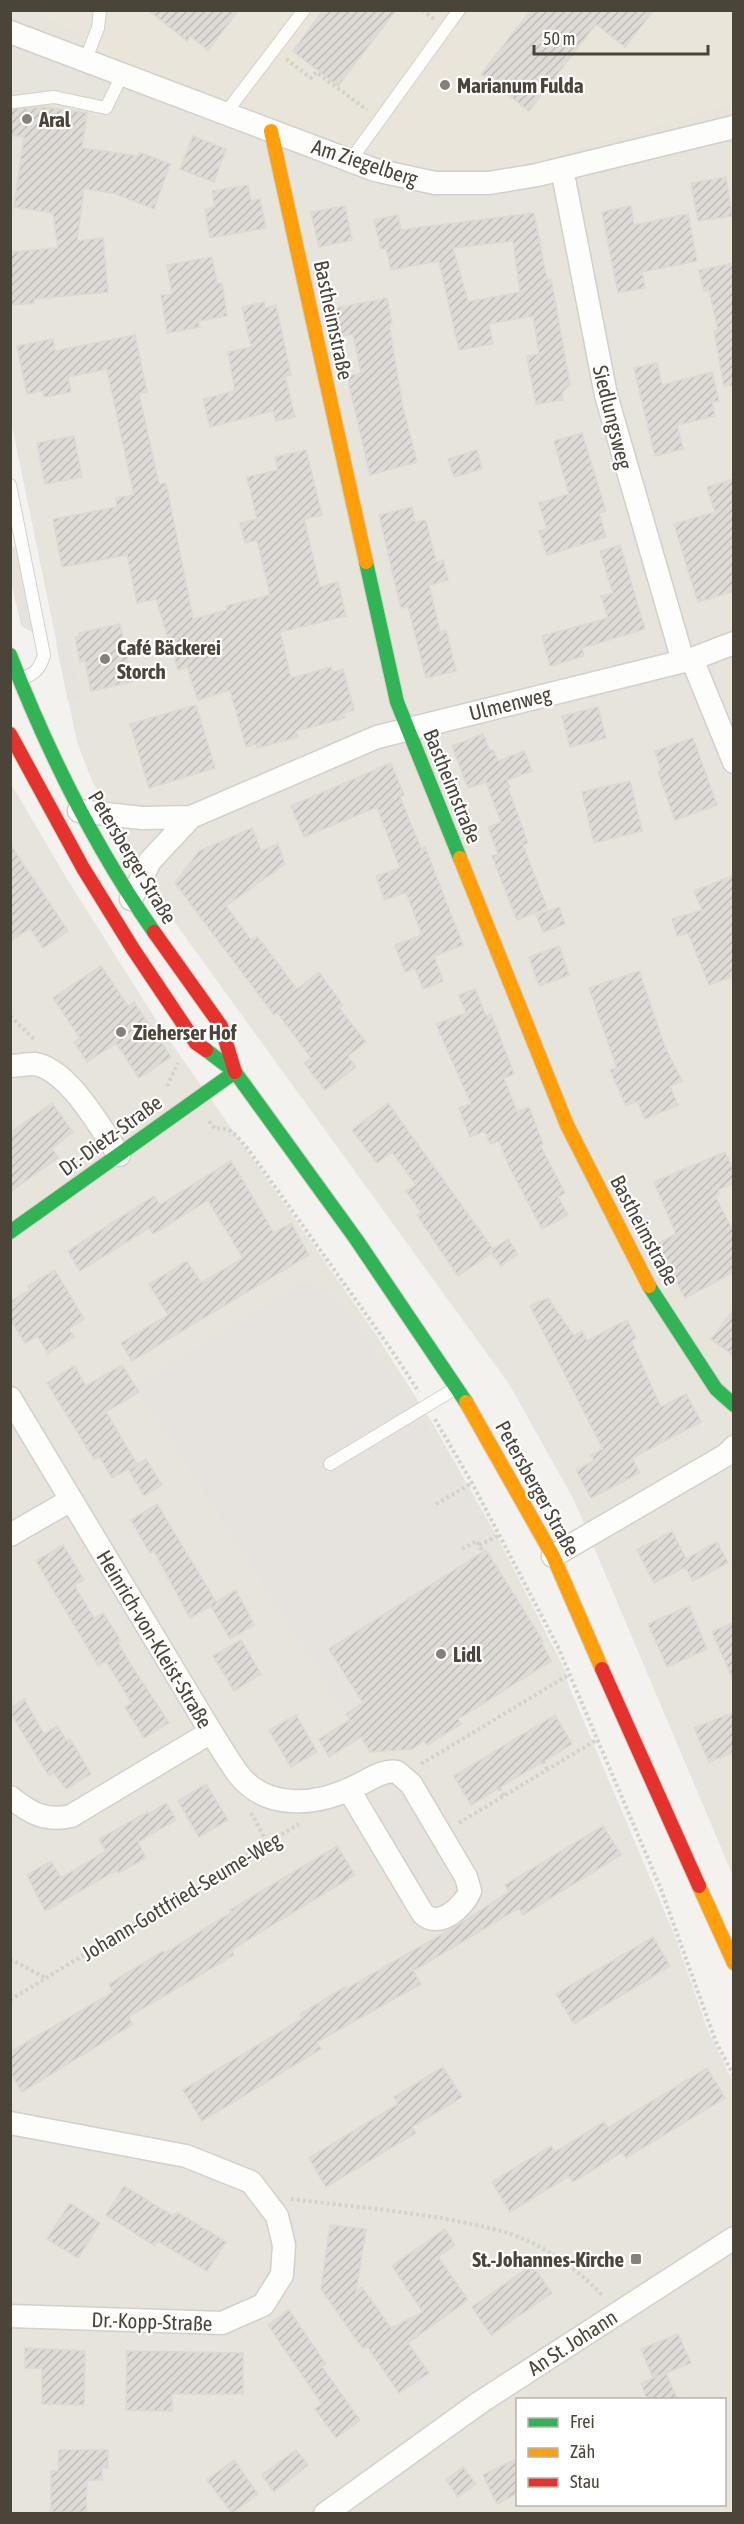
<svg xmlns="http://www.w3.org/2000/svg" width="744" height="2524" viewBox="0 0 744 2524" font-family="'Asap Condensed',sans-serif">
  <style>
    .residential { fill: #e7e4dc; fill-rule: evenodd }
    .education { fill: #eae5da }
    .parking { fill: #e6e3df }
    .building { fill: url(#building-hatch); stroke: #dcd9d4; stroke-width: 1.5; fill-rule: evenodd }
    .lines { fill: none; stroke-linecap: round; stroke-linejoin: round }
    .lane-casing { stroke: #d2d0cb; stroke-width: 14 }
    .street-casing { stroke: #d2d0cb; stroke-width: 25 }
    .fast-casing { stroke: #d3cfc5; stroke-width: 16 }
    .slow-casing { stroke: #d3cfc5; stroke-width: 16 }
    .jam-casing { stroke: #d3cfc5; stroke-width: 16 }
    .path { stroke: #d3d2cc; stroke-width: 4; stroke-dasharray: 3 3; stroke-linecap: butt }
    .lane { stroke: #fdfdfc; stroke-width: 12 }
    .street { stroke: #fdfdfc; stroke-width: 22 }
    .fast { stroke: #30b455; stroke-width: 14 }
    .slow { stroke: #ff9f0a; stroke-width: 14 }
    .jam { stroke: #e5322d; stroke-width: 14 }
    .poi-dot { fill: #868178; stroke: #fff; stroke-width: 2 }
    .labels { text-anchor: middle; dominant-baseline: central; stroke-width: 4.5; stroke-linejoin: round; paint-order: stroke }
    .poi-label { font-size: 21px; font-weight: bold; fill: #4b4439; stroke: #fff; text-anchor: start }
    .street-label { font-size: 21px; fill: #4b4439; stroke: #fff }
  </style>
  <defs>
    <pattern id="building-hatch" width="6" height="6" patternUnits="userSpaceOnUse" patternTransform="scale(1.5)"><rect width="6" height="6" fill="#dedbd6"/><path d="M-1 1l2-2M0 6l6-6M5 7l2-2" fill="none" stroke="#c0bdb8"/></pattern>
  </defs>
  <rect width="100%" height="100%" fill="#f4f2ee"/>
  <!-- residential -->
  <path class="residential" d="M10 11H39L79 34 108 69 503 170 733 102V1876L574 1500 509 1384 165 909 92 781 77 742 11 421Z
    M10 782 67 879 165 1034 373 1330 433 1424 500 1542 565 1670 568 1684 676 1939 707 2028 733 2082V2513H11ZM518 2400H724V2504H518Z"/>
  <!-- education -->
  <path class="education" d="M39 11H733V102L503 170 414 171 107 69 79 34Z"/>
  <!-- parking -->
  <path class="parking" d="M10 545 19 549 37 635 21 626 11 581Z
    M69 640 81 700 68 702 56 643Z
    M303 1281 333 1292 409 1397 500 1542 329 1649 363 1703 346 1714 136 1386Z
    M401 1790 455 1880 425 1898 371 1808Z"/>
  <!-- building -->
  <path class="building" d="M148 10H239L208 50 190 36 187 41Z
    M323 10H396L338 86 293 51Z
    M531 10H654L625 47 596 24 529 111 481 74Z
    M44 107 87 113 82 148 138 156 139 152 170 164 154 209 113 193 84 189 77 241 103 238 108 292 34 299V303L10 305V252L58 248 53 213 14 207 24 137 10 135V109Z
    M193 136 226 149 214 182 180 169Z
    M726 177 732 216 698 221 691 183Z
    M248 185 251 201 260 199 266 228 210 238 205 209 215 207 212 191Z
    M345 206 352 240 319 247 311 212Z
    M631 206 634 225 688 214 697 261 642 272 645 288 618 293 602 212Z
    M534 213 547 280 551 279 570 384 562 393 563 400 536 404 527 356 539 354 533 316 489 324 493 344 459 350 439 261 391 270 386 248 381 249 374 220 398 215 401 230ZM513 241 520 292 468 302 453 248Z
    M212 257 217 284 222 283 227 316 198 321 200 327 167 333 161 295 172 294 167 265Z
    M734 263V385L724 386 714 331 718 330 709 290 704 291 699 270Z
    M387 298 392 324H389L403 408 417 462 370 475 347 376 361 373 353 334 338 337 332 309Z
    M264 302 265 308 276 305 291 375 285 376 295 417 276 421 273 411 210 427 203 399 235 391 228 352 251 347 242 307Z
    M135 335 147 392 139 394 159 484 166 483 193 619 227 610 226 606 270 595 257 540 245 543 240 523 257 519 247 477 278 470 275 457 306 450 322 515 304 519 320 587 338 582 346 616 280 632 291 678 331 667 333 672 343 669 354 710 344 713 345 718 296 731 298 737 257 748 256 744 246 747 230 690 198 700 187 667 178 670 156 599 137 603 127 555 62 567 53 519 117 507 116 498 134 495 129 472 107 369 68 377 71 392 44 397 43 391 27 394 17 346 53 339 55 351Z
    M657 363 662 385 712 372 719 401 712 402 715 416 677 425 683 449 655 456 634 368Z
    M582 433 606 511 599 513 606 537 547 555 539 531 547 529 539 503 569 494 554 441Z
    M74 436 82 477 45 484 37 443Z
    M477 450 482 469 454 477 448 459Z
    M734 479V591L698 602 674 524 715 512 707 487Z
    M412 507 415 522 426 520 436 562 443 560 448 580 429 585 440 632 446 630 456 671 426 678 408 606 401 608 379 515Z
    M620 545 645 629 582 648 584 656 550 666 542 636 608 618 601 596 613 593 600 551Z
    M120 624 132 682 91 691 85 661 80 662 75 637 80 636 79 633Z
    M196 705 215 768 149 788 130 724Z
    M598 707 606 738 570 747 562 716Z
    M483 734 490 751 493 750 498 761 524 751 532 771 507 780 510 787 508 788 528 843 523 845 547 908 517 920 492 856 498 854 488 827 501 822 486 782 468 788 452 746Z
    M693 738 717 805 675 820 658 772 661 770 655 751Z
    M391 763 404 795 400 797 421 849 425 847 463 945 434 956 443 981 423 989 415 968 405 972 395 945 422 935 406 892 385 900 376 876 400 868 377 807 304 837 291 806Z
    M630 781 642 831 594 843 582 792Z
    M252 828 261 851 278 844 285 864 226 906 251 940 257 936 297 989 319 972 343 1005 339 1008 366 1042 348 1056 356 1067 325 1090 304 1063 311 1058 277 1012 274 1015 175 883 199 851Z
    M10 844 68 931 43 948 30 928 10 941Z
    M734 875V976L709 985 688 933 677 936 672 919 702 910 694 891Z
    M559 907 565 924 543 932 536 915Z
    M559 946 569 975 539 986 529 957Z
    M101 966 128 1006 134 1002 171 1057 139 1078 116 1043 87 1062 74 1042 80 1038 53 998Z
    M639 971 665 1047 682 1081 670 1086 678 1105 645 1119 637 1101 626 1106 610 1070 617 1068 589 988Z
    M475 989 486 1016 491 1014 514 1074 504 1078 517 1112 529 1107 543 1144 540 1145 565 1193 558 1197 568 1215 542 1229 508 1164 499 1141 490 1144 485 1131 470 1137 459 1108 471 1104 436 1024 466 1013 459 995Z
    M52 1103 73 1132 52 1148 58 1158 10 1192V1133Z
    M388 1103 493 1249 508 1239 518 1254 501 1266 492 1253 458 1276 417 1215 421 1212 406 1191 416 1185 392 1152 377 1163 352 1130Z
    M725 1152 734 1172V1183L718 1190 720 1194 715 1196 734 1233V1272L685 1298 657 1244 676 1234 654 1182Z
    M231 1161 274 1233 291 1223 309 1255 132 1361 121 1343 168 1315 149 1284 187 1261 201 1283 243 1258 208 1200 153 1234 149 1228 80 1271 68 1251 154 1196 160 1205Z
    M55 1270 84 1319 69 1329 74 1337 48 1353 37 1336 25 1343 10 1319V1302L30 1290 28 1286Z
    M548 1298 574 1336 582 1331 587 1341 627 1320 636 1338 631 1341 661 1407 686 1394 701 1422 632 1458 640 1473 591 1498 576 1470 594 1461 591 1455 603 1449 530 1306Z
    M734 1309V1356L711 1339Z
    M122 1365 139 1392 106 1412 137 1464 112 1478 99 1456 94 1459 47 1383 74 1366 86 1386Z
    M146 1459 162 1485 144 1496 129 1470Z
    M157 1504 216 1602 236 1590 254 1625 230 1639 211 1606 190 1618 154 1551 150 1553 131 1520Z
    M672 1531 686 1559 717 1542 728 1563 693 1581 685 1567 654 1583 637 1550Z
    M63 1545 84 1580 74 1585 94 1618 103 1613 121 1641 118 1643 131 1665 169 1723 144 1738 125 1707 132 1703 106 1661 98 1665 36 1561Z
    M486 1550 543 1641 541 1642 551 1661 458 1719 461 1724 427 1745 424 1741 412 1749 370 1752 361 1737 329 1757 319 1739 350 1720 346 1714 363 1703 329 1649Z
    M689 1606 707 1649 667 1667 648 1624Z
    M734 1622V1682L712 1632Z
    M241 1640 261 1674 234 1691 213 1656Z
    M24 1699 44 1734 57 1726 67 1741 70 1739 91 1774 66 1789 54 1773 49 1776 10 1712V1708Z
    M734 1712V1752L709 1762 694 1728Z
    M296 1715 317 1752 291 1767 269 1730Z
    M555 1715 572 1744 471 1805 454 1776Z
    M206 1784 228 1820 199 1837 178 1801Z
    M166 1803 176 1820 138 1842 146 1858 118 1873 117 1870 45 1911 27 1875 51 1861 61 1878 106 1851 99 1839 147 1812 148 1814Z
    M603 1826 621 1855 523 1915 519 1908 413 1971 421 1984 317 2042 321 2049 202 2121 183 2090 303 2018 300 2014 345 1987 346 1989 458 1925 509 1892 505 1885Z
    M337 1846 355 1875 231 1950 234 1955 128 2017 133 2024 22 2092 10 2072V2052L113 1992 109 1984 163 1951 165 1953 232 1912 230 1910Z
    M653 1937 670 1966 574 2024 556 1994Z
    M443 2067 462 2097 412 2127 416 2133 326 2187 309 2158 398 2104 394 2097Z
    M707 2068 725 2098 626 2158 622 2152 573 2182 569 2176 510 2212 492 2182 551 2146 555 2152 604 2122 608 2128Z
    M124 2186 173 2216 177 2212 226 2242 207 2271 158 2241 155 2246 106 2215Z
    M70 2203 100 2223 78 2258 47 2239Z
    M330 2225 366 2229 356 2291 362 2287 391 2328 423 2312 392 2266 445 2229 455 2245 438 2257 468 2300 408 2343 429 2373 399 2393 367 2346 363 2349 321 2289Z
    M532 2265 552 2293 491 2335 472 2307Z
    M289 2310 326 2364 322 2367 360 2420 336 2438 315 2409 322 2404 268 2325Z
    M678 2334 691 2363 653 2378 641 2349Z
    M25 2348 85 2351 84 2405 42 2404V2368H25Z
    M127 2351 243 2353V2394H172V2411L126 2410Z
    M666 2373 678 2400H647L641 2383Z
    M59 2450H108V2468H102V2480H87L86 2512H51V2471H58Z
    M296 2450 308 2465 274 2492 262 2475Z
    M518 2458V2493L497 2504 483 2475Z
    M234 2460 258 2494 232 2513 207 2480Z
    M463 2467 476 2484 458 2497 446 2480Z"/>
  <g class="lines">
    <defs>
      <path id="lane" d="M85 61 98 28 100 10
        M14 102 54 97 106 108 122 75
        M225 114 304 10
        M350 161 459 10
        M10 485 44 655C40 669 35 674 21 679
        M330 1464 456 1388"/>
      <path id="street" d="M10 32 375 170 435 183H489L537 175 734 127
        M562 169 606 395 683 661
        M692 659 734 762
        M79 811 142 818 191 817 377 737 692 659 734 643
        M131 899 150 861 191 817
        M10 1066C18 1066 27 1064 34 1064 68 1068 101 1129 119 1155
        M10 1398 211 1732C220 1746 229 1762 239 1775 268 1811 318 1805 354 1787 368 1781 383 1769 397 1772L411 1784 466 1877 470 1891C464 1907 439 1929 423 1914L349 1790
        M10 1535 71 1500
        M553 1556 726 1455 734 1447
        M10 1797C30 1813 46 1822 71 1816L211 1732
        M10 2123 186 2156 251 2182 277 2216 284 2245 282 2275 263 2305 222 2323 10 2316
        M325 2514 479 2403 734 2238"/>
      <path id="fast" d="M366 562 397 702 460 858
        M10 655C48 753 94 846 154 932
        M206 1050 235 1072 356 1239 466 1402
        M10 1232 235 1072
        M649 1286 716 1389 734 1405"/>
      <path id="slow" d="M271 131 366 562
        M460 858 567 1125 649 1286
        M466 1402 553 1556 602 1669
        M699 1886 734 1963"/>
      <path id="jam" d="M10 734 83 868 133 949 196 1043 206 1050
        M154 932 221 1026 235 1072
        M602 1669 699 1886"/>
    </defs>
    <!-- lane casing -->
    <use href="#lane" class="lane-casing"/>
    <!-- street casing -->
    <use href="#street" class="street-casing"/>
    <!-- fast casing -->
    <use href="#fast" class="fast-casing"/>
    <!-- slow casing -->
    <use href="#slow" class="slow-casing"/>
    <!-- jam casing -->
    <use href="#jam" class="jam-casing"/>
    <!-- path -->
    <path class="path" d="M422 10 434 19
      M286 59 311 78 316 72 367 110
      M10 1016 36 1041
      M167 1086 178 1063
      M209 1121 215 1129C231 1125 238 1138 248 1149L388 1345 419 1392
      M435 1419 472 1483 558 1647 661 1889 716 2042 734 2076
      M436 1504 472 1483
      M479 1545 500 1535
      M462 1549 477 1541 483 1552
      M543 1761 547 1769
      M421 1764 570 1674
      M499 1788 504 1796
      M251 1813 268 1844
      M459 1823 598 1739
      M10 1959 46 1978
      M10 2000 299 1824
      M291 2199C361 2208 437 2213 504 2232 541 2243 577 2268 603 2296"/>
    <!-- lane -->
    <use href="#lane" class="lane"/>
    <!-- street -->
    <use href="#street" class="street"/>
    <!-- fast -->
    <use href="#fast" class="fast"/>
    <!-- slow -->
    <use href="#slow" class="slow"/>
    <!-- jam -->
    <use href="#jam" class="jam"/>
  </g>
  <!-- markers -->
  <g class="poi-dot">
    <circle cx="445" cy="85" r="6"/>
    <circle cx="27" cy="119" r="6"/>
    <circle cx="105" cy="659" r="6"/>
    <circle cx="121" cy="1032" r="6"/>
    <circle cx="441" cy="1654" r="6"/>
    <rect x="630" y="2253" width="12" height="12" rx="3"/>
  </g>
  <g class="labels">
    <!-- poi labels -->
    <g class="poi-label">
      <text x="457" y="85">Marianum Fulda</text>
      <text x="39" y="119">Aral</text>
      <text x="117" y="647">Café Bäckerei<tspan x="117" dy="24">Storch</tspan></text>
      <text x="133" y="1032">Zieherser Hof</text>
      <text x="453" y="1654">Lidl</text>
      <text x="624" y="2259" text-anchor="end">St.-Johannes-Kirche</text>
    </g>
    <!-- street labels -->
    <g class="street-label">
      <text transform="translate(365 162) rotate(18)">Am Ziegelberg</text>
      <text transform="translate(334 320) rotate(78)">Bastheimstraße</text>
      <text transform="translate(613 417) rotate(76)">Siedlungsweg</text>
      <text transform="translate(510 703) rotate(-14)">Ulmenweg</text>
      <text transform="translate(453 786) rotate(68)">Bastheimstraße</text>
      <text transform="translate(133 857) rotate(59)">Petersberger Straße</text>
      <text transform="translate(110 1135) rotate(-36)">Dr.-Dietz-Straße</text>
      <text transform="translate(645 1230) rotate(62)">Bastheimstraße</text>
      <text transform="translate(538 1488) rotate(61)">Petersberger Straße</text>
      <text transform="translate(155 1639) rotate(59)">Heinrich-von-Kleist-Straße</text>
      <text transform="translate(181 1896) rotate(-31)">Johann-Gottfried-Seume-Weg</text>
      <text transform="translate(152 2321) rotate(2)">Dr.-Kopp-Straße</text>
      <text transform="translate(572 2342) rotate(-33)">An St. Johann</text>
    </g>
  </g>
  <!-- border -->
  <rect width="744" height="2524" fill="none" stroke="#4b4439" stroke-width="24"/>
  <!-- legend -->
  <rect x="516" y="2398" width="210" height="108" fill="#ffffff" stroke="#b7b4b0" stroke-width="1.5"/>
  <rect x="528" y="2418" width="30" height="9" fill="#30b455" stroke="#b7b4b0" stroke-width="1.5"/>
  <text x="570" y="2428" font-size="18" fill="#4b4439">Frei</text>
  <rect x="528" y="2448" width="30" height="9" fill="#ff9f0a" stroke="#b7b4b0" stroke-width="1.5"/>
  <text x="570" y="2458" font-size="18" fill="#4b4439">Zäh</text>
  <rect x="528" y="2478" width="30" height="9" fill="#e5322d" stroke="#b7b4b0" stroke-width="1.5"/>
  <text x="570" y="2488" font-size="18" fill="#4b4439">Stau</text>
  <!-- scale -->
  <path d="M534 45v9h174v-9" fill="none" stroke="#4b4439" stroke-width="3"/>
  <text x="543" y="45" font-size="18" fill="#4b4439" stroke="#ffffff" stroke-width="4.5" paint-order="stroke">50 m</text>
</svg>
